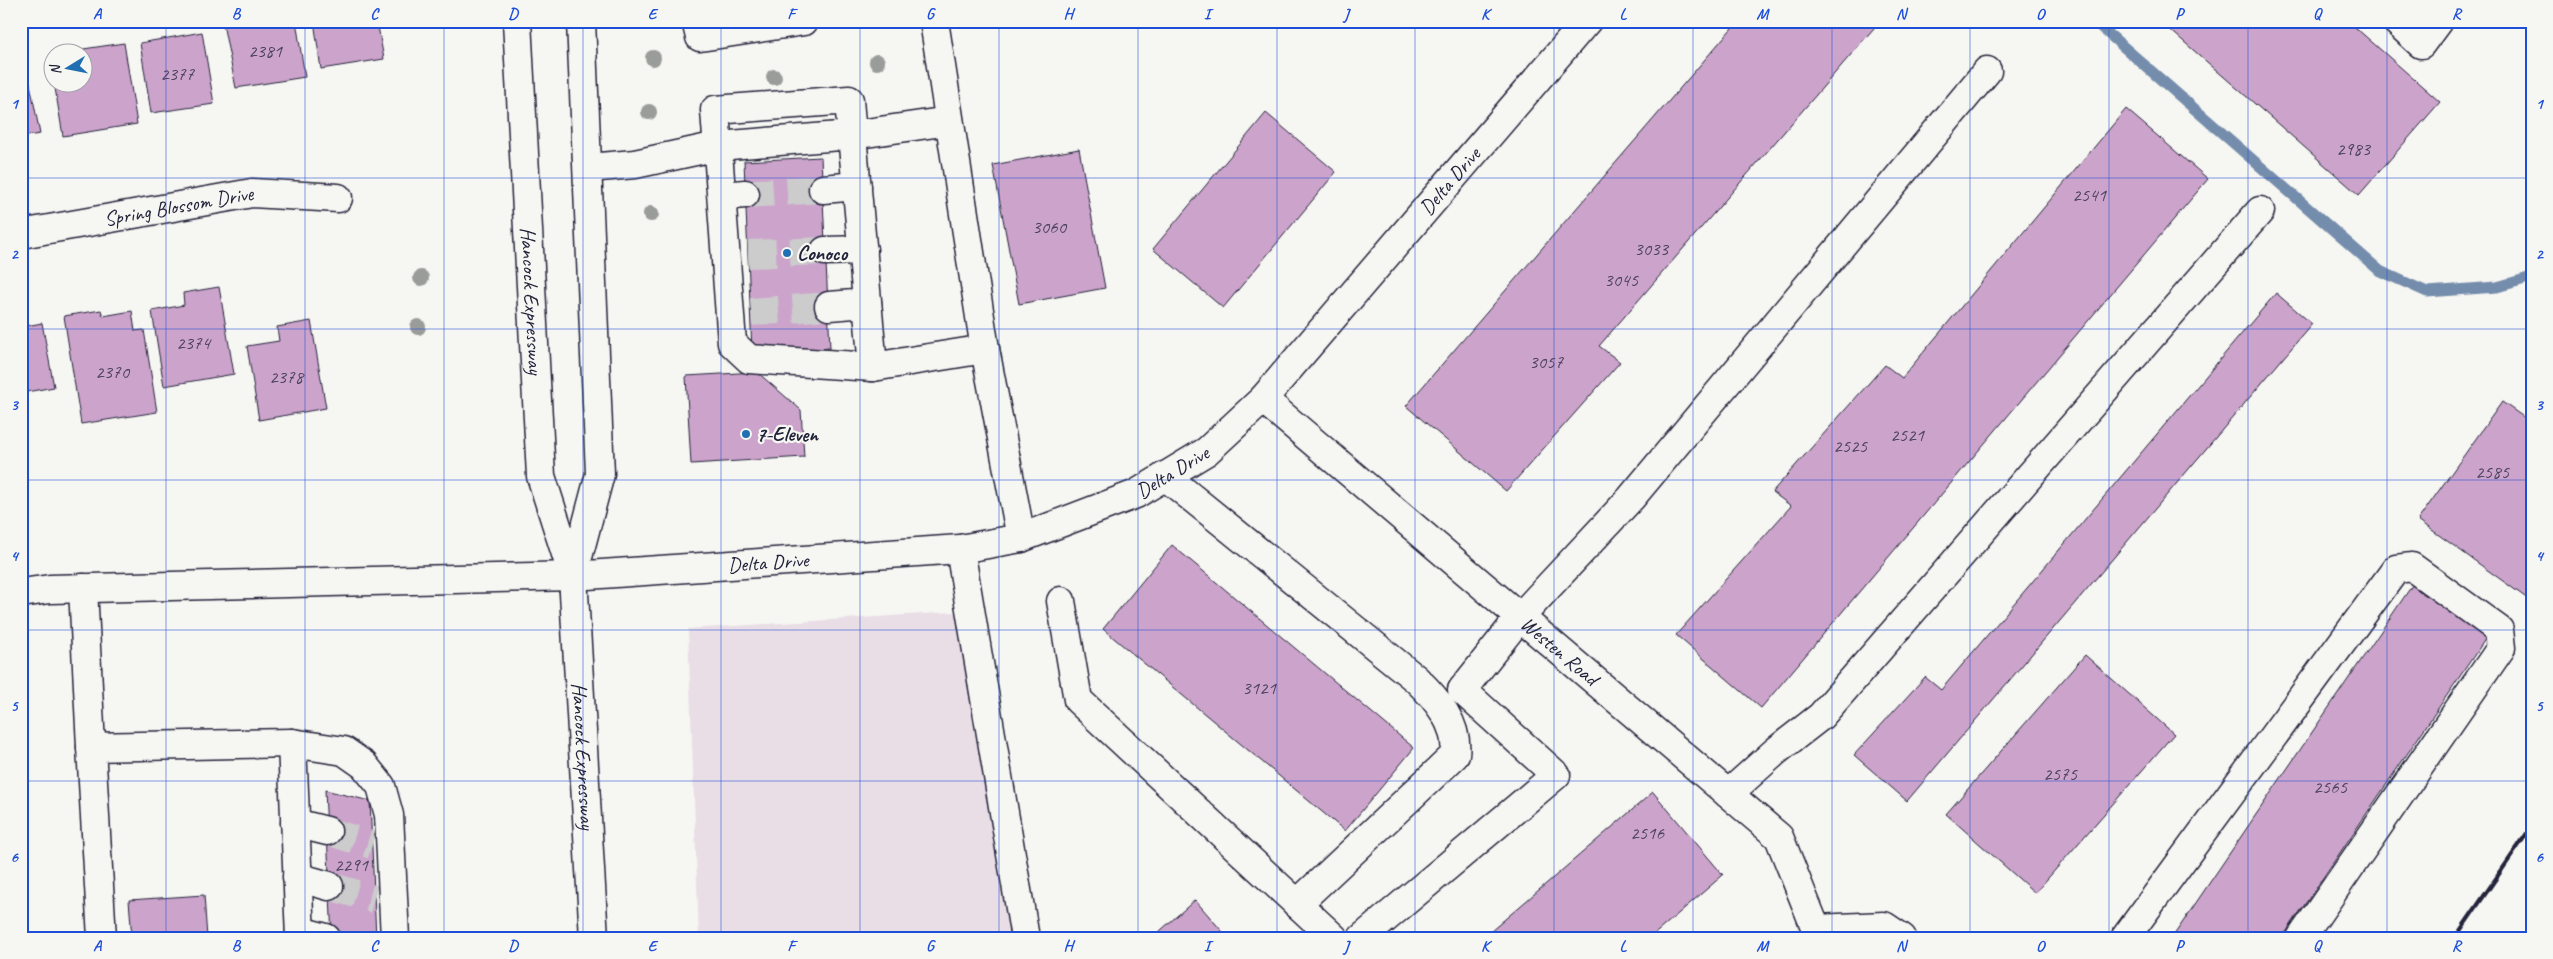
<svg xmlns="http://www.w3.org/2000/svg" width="2553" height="959" viewBox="0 0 2553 959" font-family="Caveat,sans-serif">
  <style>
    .built { fill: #e9dde6 }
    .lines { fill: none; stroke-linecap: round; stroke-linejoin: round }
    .stream { stroke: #758dac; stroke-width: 11 }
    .building { fill: #cca4cb; stroke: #22223b }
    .minor-tunnel { stroke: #cccccd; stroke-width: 28; stroke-dasharray: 28 14; stroke-linecap: butt }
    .minor-casing { stroke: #22223b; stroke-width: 31 }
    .major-casing { stroke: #22223b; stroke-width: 31 }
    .minor { stroke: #f6f6f2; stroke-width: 28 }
    .major { stroke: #f6f6f2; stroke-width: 28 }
    .rail { stroke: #22223b; stroke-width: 4 }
    .tree { fill: #9a9c9a }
    .grid { fill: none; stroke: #1d4ed8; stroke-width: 1; stroke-opacity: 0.55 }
    .poi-dot { fill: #1f6fb2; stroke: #f6f6f2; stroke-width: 2 }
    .labels { text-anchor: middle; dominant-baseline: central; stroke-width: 4.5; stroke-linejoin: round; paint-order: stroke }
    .number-label { font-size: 19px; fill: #4c425f }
    .street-label { font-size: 21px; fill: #22223b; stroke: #f6f6f2 }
    .poi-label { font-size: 21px; font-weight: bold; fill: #22223b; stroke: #f6f6f2; text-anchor: start }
    .neatline { fill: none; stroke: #1d4ed8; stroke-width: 2 }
    .grid-label { font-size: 16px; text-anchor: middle; font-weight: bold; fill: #1d4ed8 }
  </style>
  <rect width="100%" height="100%" fill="#f6f6f2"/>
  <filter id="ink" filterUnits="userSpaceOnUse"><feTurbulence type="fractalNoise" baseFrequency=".02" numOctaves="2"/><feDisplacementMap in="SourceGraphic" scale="10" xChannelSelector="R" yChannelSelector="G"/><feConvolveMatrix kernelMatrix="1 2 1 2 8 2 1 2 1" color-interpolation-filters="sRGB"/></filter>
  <g filter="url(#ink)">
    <!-- built -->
    <path class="built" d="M970 611 1027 938H699L688 629Z"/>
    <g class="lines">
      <!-- stream -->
      <path class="stream" d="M2094 21 2380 271 2427 292 2497 287 2532 277"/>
    </g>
    <!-- building -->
    <path class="building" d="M238 21H296L305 77 236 88 223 24Z
      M314 21H377L384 59 321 69Z
      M1738 21H1880L1599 346 1620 362 1506 491 1406 406Z
      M2172 21H2348L2440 102 2359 195 2167 27Z
      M202 32 214 104 151 113 140 43Z
      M124 43 137 124 63 136 54 82H82V52H63Z
      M28 74 40 134 21 137V76Z
      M2126 109 2208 179 1761 708 1676 635 1791 506 1772 492 1885 365 1902 378Z
      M1266 113 1336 172 1223 308 1153 249Z
      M1079 149 1105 288 1019 304 993 165Z
      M821 157 830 348 752 352 744 161Z
      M219 287 234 374 164 386 152 311 184 305 183 293Z
      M2276 293 2312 324 1907 801 1854 755 1925 677 1941 690Z
      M101 310 103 316 132 311 135 331 144 330 157 412 81 424 64 316Z
      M311 321 326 408 259 420 247 346 279 341 277 327Z
      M42 323 54 387 21 393V327Z
      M757 372 801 410 804 457 691 464 686 376Z
      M2502 402 2532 423V602L2418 520Z
      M1172 545 1414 748 1345 831 1103 629Z
      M2413 584 2488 635 2282 938H2172Z
      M2085 655 2174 734 2035 893 1946 814Z
      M325 790 370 801 376 938H332Z
      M1653 792 1723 875 1650 938H1483Z
      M204 895 207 938H132L129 900Z
      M1195 900 1228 938H1152Z"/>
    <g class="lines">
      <!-- minor-tunnel -->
      <path class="minor-tunnel" d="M745 194 823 189
        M748 254 825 251
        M751 312 829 306
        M327 831 372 845
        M329 886 374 899"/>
      <defs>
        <g id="minor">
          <path d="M696 21 700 37 804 21"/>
          <path d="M934 21 985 349"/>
          <path d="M2396 21 2421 44 2438 21"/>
          <path d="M588 168 635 164 718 146 852 135 873 367 985 349 1021 538"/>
          <path d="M823 189 857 186"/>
          <path d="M722 196 745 194"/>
          <path id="s1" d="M21 234 252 193 338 198"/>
          <path d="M825 251 863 250"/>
          <path d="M829 306 867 303"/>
          <path d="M873 367 749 359 732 343 715 110 849 100 852 135 949 121"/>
          <path id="s2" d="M1263 399 1779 837 1816 929 1884 926 1902 938"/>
          <path d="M1165 476 1416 679C1437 699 1459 725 1455 755L1297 904"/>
          <path d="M960 549 1025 938"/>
          <path d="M83 588 91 747"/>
          <path d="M1061 601 1078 700 1334 938"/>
          <path d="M292 743 300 938"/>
          <path d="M1728 794 1776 751 1821 716 2260 211"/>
          <path d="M295 823 327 831"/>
          <path d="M297 877 329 886"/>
          <path d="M300 931 326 938"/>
          <path d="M102 938 91 747 292 743 344 751 364 765 381 786 389 815 395 938"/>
          <path d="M1362 938 1556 775 1462 690 1520 617 1631 498 1987 71"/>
          <path d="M2125 938 2396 569 2412 567 2499 630 2501 648 2301 938"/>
        </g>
        <g id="major">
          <path id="s3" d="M517 21 541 476 573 576 594 938"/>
          <path d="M573 576 600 474 581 21"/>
          <path id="s4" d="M21 593 50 589 573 576 960 549 1021 538 1136 494 1207 451 1263 399 1587 21"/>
        </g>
      </defs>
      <!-- minor casing -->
      <use href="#minor" class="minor-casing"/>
      <!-- major casing -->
      <use href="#major" class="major-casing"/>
      <!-- minor -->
      <use href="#minor" class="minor"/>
      <!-- major -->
      <use href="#major" class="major"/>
      <!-- rail -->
      <path class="rail" d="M2455 938 2532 826"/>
    </g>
    <!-- trees -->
    <g class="tree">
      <circle cx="653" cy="58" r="8"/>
      <circle cx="877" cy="62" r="8"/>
      <circle cx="774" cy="77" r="8"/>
      <circle cx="649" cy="112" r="8"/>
      <circle cx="651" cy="214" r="8"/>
      <circle cx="421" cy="278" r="8"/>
      <circle cx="418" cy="327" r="8"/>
    </g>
  </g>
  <!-- grid -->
  <path class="grid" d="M166 21V938M305 21V938M444 21V938M583 21V938M721 21V938M860 21V938M999 21V938M1138 21V938M1277 21V938M1415 21V938M1554 21V938M1693 21V938M1832 21V938M1970 21V938M2109 21V938M2248 21V938M2387 21V938M21 178H2532M21 329H2532M21 480H2532M21 630H2532M21 781H2532"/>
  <!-- markers -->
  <g class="poi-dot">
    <circle cx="787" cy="253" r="5"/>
    <circle cx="746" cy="434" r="5"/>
  </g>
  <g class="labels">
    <!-- number labels -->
    <g class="number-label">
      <text x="265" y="51">2381</text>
      <text x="177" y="74">2377</text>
      <text x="2353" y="149">2983</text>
      <text x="2089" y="195">2541</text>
      <text x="1049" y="227">3060</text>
      <text x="1651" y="249">3033</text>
      <text x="1621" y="280">3045</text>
      <text x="193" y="343">2374</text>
      <text x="1546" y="362">3057</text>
      <text x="112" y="372">2370</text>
      <text x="286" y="377">2378</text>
      <text x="1907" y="435">2521</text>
      <text x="1850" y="446">2525</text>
      <text x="2492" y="472">2585</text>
      <text x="1259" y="688">3121</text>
      <text x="2060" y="774">2575</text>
      <text x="2330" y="787">2565</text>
      <text x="1647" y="833">2516</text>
      <text x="351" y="865">2291</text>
    </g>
    <!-- street labels -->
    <g class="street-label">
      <text stroke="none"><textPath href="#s4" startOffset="1572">Delta Drive</textPath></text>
      <text stroke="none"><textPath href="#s1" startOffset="160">Spring Blossom Drive</textPath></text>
      <text stroke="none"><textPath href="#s3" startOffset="280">Hancock Expressway</textPath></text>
      <text stroke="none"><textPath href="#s4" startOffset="1168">Delta Drive</textPath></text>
      <text stroke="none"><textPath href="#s4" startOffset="748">Delta Drive</textPath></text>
      <text stroke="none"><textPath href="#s2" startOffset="389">Westen Road</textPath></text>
      <text stroke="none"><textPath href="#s3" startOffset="741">Hancock Expressway</textPath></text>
    </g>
    <!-- poi labels -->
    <g class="poi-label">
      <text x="797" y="253">Conoco</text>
      <text x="756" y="434">7-Eleven</text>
    </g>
  </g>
  <!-- margin -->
  <rect width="2553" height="959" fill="none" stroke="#f6f6f2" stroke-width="55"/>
  <!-- north arrow -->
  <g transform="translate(68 68) rotate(260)"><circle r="24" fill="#f6f6f2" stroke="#a1a1a9"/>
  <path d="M0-4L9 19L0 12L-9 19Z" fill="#1f6fb2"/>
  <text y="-8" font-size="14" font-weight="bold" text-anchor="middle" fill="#22223b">N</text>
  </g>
  <rect x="28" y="28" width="2498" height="904" class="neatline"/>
  <g class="grid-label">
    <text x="97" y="19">A</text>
    <text x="236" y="19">B</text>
    <text x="374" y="19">C</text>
    <text x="513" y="19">D</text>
    <text x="652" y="19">E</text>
    <text x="791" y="19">F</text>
    <text x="930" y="19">G</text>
    <text x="1068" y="19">H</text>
    <text x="1207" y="19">I</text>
    <text x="1346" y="19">J</text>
    <text x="1485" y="19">K</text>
    <text x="1623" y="19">L</text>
    <text x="1762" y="19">M</text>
    <text x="1901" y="19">N</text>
    <text x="2040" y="19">O</text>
    <text x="2179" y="19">P</text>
    <text x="2317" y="19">Q</text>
    <text x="2456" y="19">R</text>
    <text x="14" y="109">1</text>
    <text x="2539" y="109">1</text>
    <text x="14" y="259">2</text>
    <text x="2539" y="259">2</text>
    <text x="14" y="410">3</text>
    <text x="2539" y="410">3</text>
    <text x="14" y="561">4</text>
    <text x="2539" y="561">4</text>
    <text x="14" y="711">5</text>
    <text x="2539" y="711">5</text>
    <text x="14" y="862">6</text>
    <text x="2539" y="862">6</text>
    <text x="97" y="951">A</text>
    <text x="236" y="951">B</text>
    <text x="374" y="951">C</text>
    <text x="513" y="951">D</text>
    <text x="652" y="951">E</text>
    <text x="791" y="951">F</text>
    <text x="930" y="951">G</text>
    <text x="1068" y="951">H</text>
    <text x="1207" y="951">I</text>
    <text x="1346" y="951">J</text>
    <text x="1485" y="951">K</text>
    <text x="1623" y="951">L</text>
    <text x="1762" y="951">M</text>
    <text x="1901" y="951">N</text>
    <text x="2040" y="951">O</text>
    <text x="2179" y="951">P</text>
    <text x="2317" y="951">Q</text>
    <text x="2456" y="951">R</text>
  </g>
</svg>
